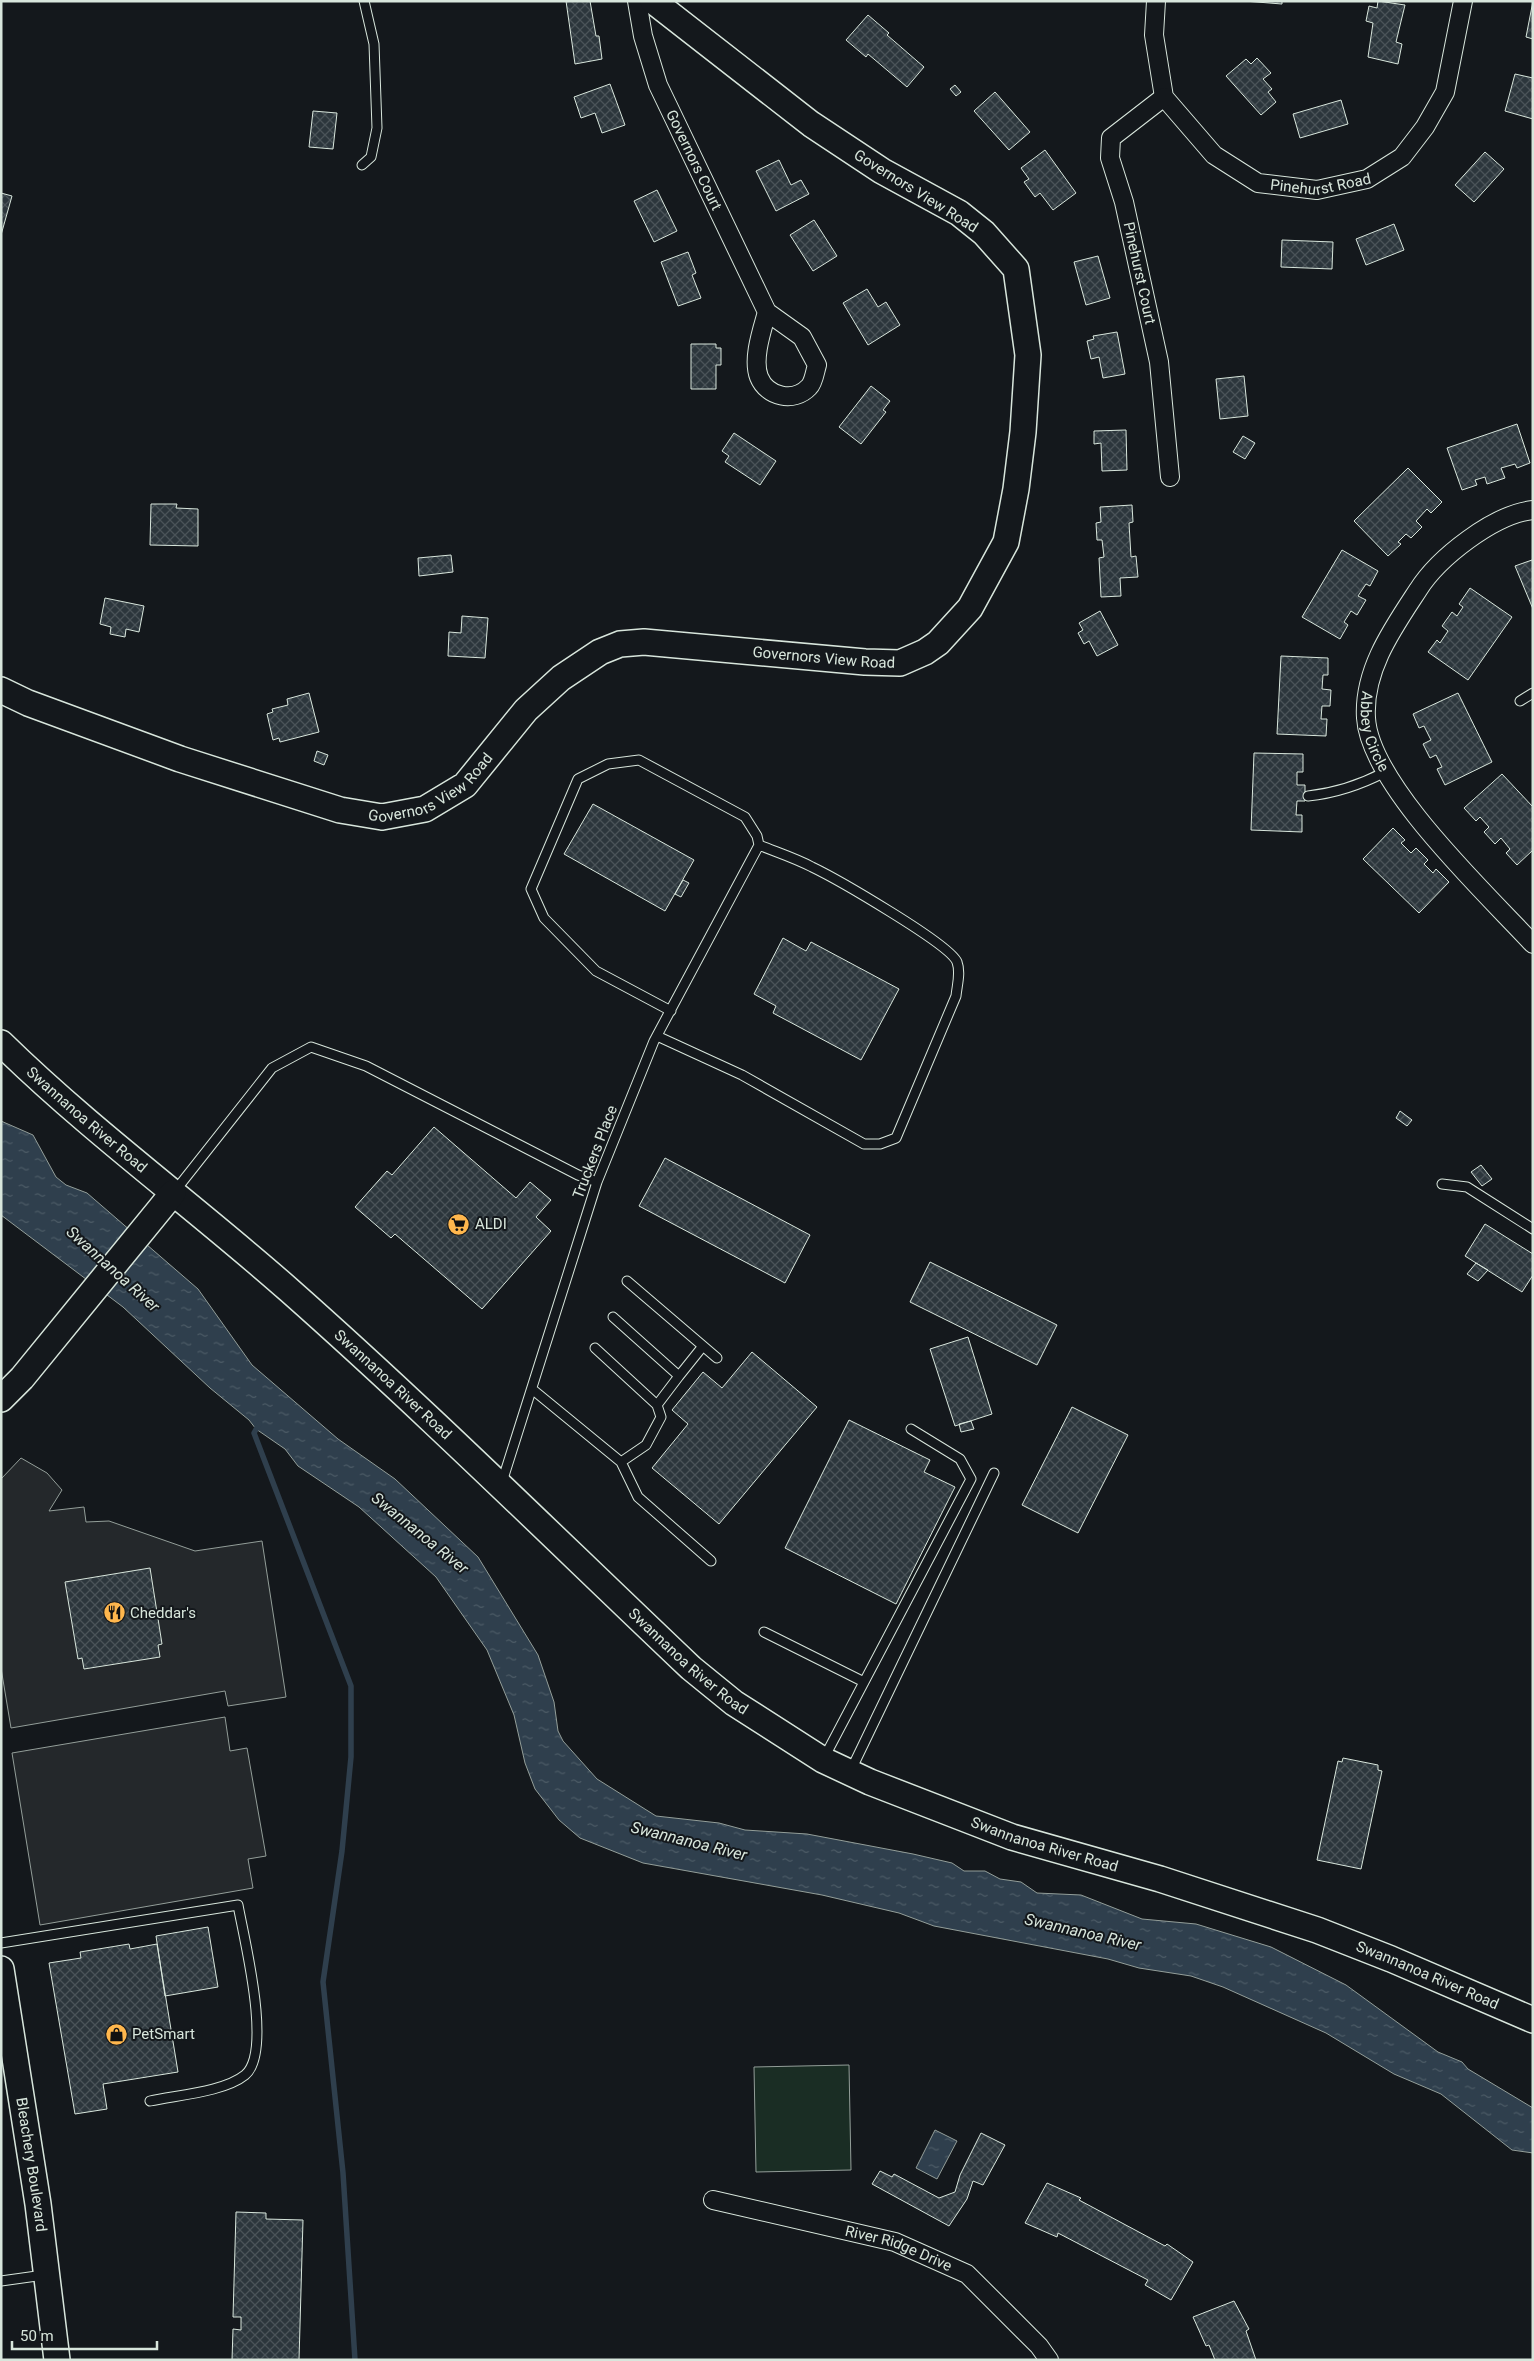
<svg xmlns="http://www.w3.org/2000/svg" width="1534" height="2361" viewBox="0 0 1534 2361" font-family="Roboto,sans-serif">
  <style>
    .park { fill: #1a2d24; stroke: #939e99 }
    .parking { fill: #24282b; stroke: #939e99 }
    .water { fill: url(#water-ripples); stroke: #939e99 }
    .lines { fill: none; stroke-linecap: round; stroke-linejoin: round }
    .stream { stroke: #2f3f4d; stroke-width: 5.5 }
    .building { fill: url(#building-cross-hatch); stroke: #d8e6dc }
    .lane-casing { stroke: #d8e6dc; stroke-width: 11 }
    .street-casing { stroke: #d8e6dc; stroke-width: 20 }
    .secondary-casing { stroke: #d8e6dc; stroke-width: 28 }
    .lane { stroke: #14181c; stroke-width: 9 }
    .street { stroke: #14181c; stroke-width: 18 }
    .secondary { stroke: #14181c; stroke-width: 25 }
    .labels { text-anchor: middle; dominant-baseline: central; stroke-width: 4; stroke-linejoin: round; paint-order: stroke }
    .street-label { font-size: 15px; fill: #d8e6dc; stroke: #14181c }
    .poi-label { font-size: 15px; fill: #d8e6dc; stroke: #14181c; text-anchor: start }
    .water-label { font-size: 16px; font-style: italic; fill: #d8e6dc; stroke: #14181c }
  </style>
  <defs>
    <pattern id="water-ripples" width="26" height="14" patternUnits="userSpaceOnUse" patternTransform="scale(1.25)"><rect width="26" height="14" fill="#2f3f4d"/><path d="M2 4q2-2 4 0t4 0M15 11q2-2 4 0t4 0" fill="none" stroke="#4c5b66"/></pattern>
    <pattern id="building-cross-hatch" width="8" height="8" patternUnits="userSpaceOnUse" patternTransform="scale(1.25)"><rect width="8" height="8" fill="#2c363c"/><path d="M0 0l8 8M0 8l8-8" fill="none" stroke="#4a5358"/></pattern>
  </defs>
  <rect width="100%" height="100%" fill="#14181c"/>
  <!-- park -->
  <path class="park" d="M849 2065 851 2170 756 2172 754 2067Z"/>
  <!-- parking -->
  <path class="parking" d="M21 1458 47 1473 62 1490 49 1511 84 1507 86 1522 109 1521 195 1551 262 1541 286 1697 228 1706 225 1691 11 1728 1 1668V1479Z
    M225 1717 230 1751 247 1748 266 1856 248 1859 253 1888 40 1925 12 1753Z"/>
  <!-- water -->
  <path class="water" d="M1 1121 33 1135 56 1177 66 1185 87 1193 198 1289 252 1365 338 1439 395 1479 478 1557 538 1655 554 1702 558 1731 563 1741 597 1779 656 1816 719 1823 745 1830 807 1834 913 1854 952 1863 964 1871H985L1000 1879 1021 1882 1037 1893 1081 1895 1142 1919 1196 1924 1271 1947 1346 1985 1438 2052 1462 2062 1468 2069 1533 2108V2153L1512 2150 1441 2094 1394 2074 1326 2033 1223 1987 1191 1976 1139 1968 1108 1959 934 1926 899 1913 822 1895 643 1863 580 1838 559 1820 535 1789 525 1763 514 1715 487 1650 436 1577 359 1507 298 1466 285 1449 256 1429 249 1420 210 1388 123 1307 1 1215Z
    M935 2130 957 2141 937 2179 916 2168Z"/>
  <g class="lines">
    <!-- stream -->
    <path class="stream" d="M259 1424 254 1433 351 1686V1757L342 1851 323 1982 343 2173 355 2360"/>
  </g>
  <!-- building -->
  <path class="building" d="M566 1H590L596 36H599L602 59 575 64Z
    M1244 1H1282V4Z
    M1378 1 1405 5 1396 42 1402 44 1398 64 1368 57 1373 23 1366 21 1369 6 1377 8Z
    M1533 1V39L1526 37Z
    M868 15 889 33 887 35 924 67 907 87 868 54 866 57 846 40Z
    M1257 58 1271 73 1263 79 1272 89 1268 92 1276 102 1261 115 1226 76 1246 59 1251 64Z
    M1515 74 1533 78V119L1505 111Z
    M610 84 625 125 602 133 595 113 581 118 574 97Z
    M955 85 961 92 956 96 950 89Z
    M995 92 1030 132 1009 150 974 111Z
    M1341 100 1348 124 1300 138 1293 114Z
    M313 111 337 113 333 149 309 147Z
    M1045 150 1076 193 1053 210 1040 193 1035 197 1024 182 1029 179 1021 168Z
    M1485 152 1504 169 1474 202 1455 185Z
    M779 160 791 185 801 180 809 194 776 211 756 171Z
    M657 190 677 231 654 242 634 201Z
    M1 193 12 196 1 235Z
    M814 220 837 256 813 271 790 235Z
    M1394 224 1404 250 1366 265 1356 239Z
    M1282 240 1333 242 1332 269 1281 267Z
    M688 252 696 273 692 275 701 298 678 306 661 262Z
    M1098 256 1110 298 1086 305 1074 262Z
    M867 289 878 307 886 302 900 325 868 345 843 303Z
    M1117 332 1125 374 1103 378 1099 357 1091 359 1087 341 1094 339 1093 336Z
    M691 344H716V348H721V365H716V389H691Z
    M1244 376 1248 416 1220 419 1216 379Z
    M871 386 890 401 883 410 886 412 861 444 839 427Z
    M1517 424 1530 463 1517 468 1515 464 1501 468 1505 478 1487 484 1485 477 1475 480 1477 485 1462 490 1447 448Z
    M1126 430 1127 470 1102 471 1101 443 1094 444V431Z
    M734 433 776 461 760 485 725 462 729 456 722 451Z
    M1243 436 1255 443 1245 459 1233 452Z
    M1408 468 1442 502 1431 513 1427 509 1416 521 1422 527 1411 538 1406 534 1398 542 1401 544 1388 556 1354 521Z
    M151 504H177L176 508 198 509V546L150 545Z
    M1132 505 1133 522 1129 523 1131 557 1136 556 1138 577 1120 578 1121 596 1101 597 1099 558 1104 557 1102 540H1097L1096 523 1101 522 1100 507Z
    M1342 550 1378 571 1370 586 1366 584 1358 596 1366 600 1357 615 1351 611 1344 622 1348 625 1340 639 1302 617Z
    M451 555 453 572 419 576 418 558Z
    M1532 560 1533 562V609L1515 566Z
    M1470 588 1512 617 1468 680 1428 652 1437 640 1440 643 1448 631 1442 626 1452 612 1457 616 1463 607 1459 604Z
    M105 598 144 606 139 632 126 629 125 637 110 634 111 627 100 624Z
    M1100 611 1118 645 1097 656 1089 641 1084 644 1078 633 1083 630 1079 623Z
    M462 616 488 618 485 658 448 656 449 632 461 633Z
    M1281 656 1328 658V675H1323L1322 689 1331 690 1330 706H1322L1321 719H1327L1326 736 1277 734Z
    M309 693 319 732 280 742 279 738 273 740 267 714 273 712 272 709 288 705 287 699Z
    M1458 693 1492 762 1445 785 1437 769 1442 767 1436 755 1430 758 1423 744 1431 740 1424 726 1419 728 1413 714Z
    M317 751 328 755 324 765 314 761Z
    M1254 753 1303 754V772H1297V785H1305V801H1297L1296 815H1302V832L1251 830Z
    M1502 774 1533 807V850L1517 865 1506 853 1510 849 1501 838 1495 844 1484 832 1489 827 1480 817 1476 821 1464 808Z
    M593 804 694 860 665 911 564 854Z
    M1393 828 1405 840 1401 843 1411 853 1416 848 1428 860 1424 864 1433 873 1436 869 1449 882 1419 913 1363 859Z
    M683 880 689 883 681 897 675 894Z
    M783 938 806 951 811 942 899 989 861 1060 773 1013 776 1006 754 994Z
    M1400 1111 1412 1120 1407 1126 1396 1118Z
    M434 1127 516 1198 530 1182 551 1200 536 1217 551 1231 482 1309 395 1234 391 1238 355 1207 387 1171 392 1175Z
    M665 1158 810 1235 785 1283 639 1206Z
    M1481 1165 1492 1179 1482 1186 1471 1172Z
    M1485 1224 1533 1254V1275L1522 1292 1465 1256Z
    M930 1262 1057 1325 1037 1365 910 1302Z
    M1476 1263 1488 1270 1478 1281 1467 1274Z
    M968 1337 992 1414 955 1426 930 1349Z
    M752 1352 817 1407 719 1524 652 1468 688 1424 672 1410 703 1372 722 1388Z
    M1072 1407 1128 1435 1078 1533 1022 1505Z
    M849 1420 930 1460 924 1472 955 1487 896 1604 785 1548Z
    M971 1421 974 1429 961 1432 959 1424Z
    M150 1568 162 1644 158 1645 160 1657 84 1669 82 1658 78 1659 65 1582Z
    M1343 1758 1378 1765V1770L1382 1771 1361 1869 1317 1860 1338 1761 1342 1762Z
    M208 1927 218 1987 165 1996 156 1936Z
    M129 1944 130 1949 157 1944 178 2072 103 2084 107 2109 75 2114 49 1963 81 1958 80 1952Z
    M981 2133 1005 2145 983 2185 973 2181 967 2199 949 2226 872 2184 880 2171 892 2177 894 2174 939 2198 955 2192 960 2175Z
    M1047 2183 1081 2198 1079 2200 1165 2246 1167 2244 1193 2262 1171 2300 1145 2285 1148 2280 1058 2233 1057 2237 1025 2223Z
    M236 2212 266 2213V2219L303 2220 299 2360H232L233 2329 241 2330V2317H233Z
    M1234 2301 1249 2329 1246 2331 1256 2360H1215L1209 2345 1206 2346 1193 2317Z"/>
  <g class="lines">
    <defs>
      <path id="lane" d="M362 165 371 157 377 128 374 44 364 1
        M1520 701 1533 693
        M1308 796C1337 793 1360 785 1385 772
        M671 1011 596 971 544 918 531 889 578 779 608 764 639 760 745 817 757 836 759 845
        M657 1036 742 1075 864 1144H880L896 1138 956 996C957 985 961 973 957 962 950 944 835 878 812 867 795 858 776 852 759 845
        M1442 1184 1467 1187 1533 1229
        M175 1191 272 1068 311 1047 366 1066 578 1175 597 1182
        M627 1281 717 1358
        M613 1317 679 1376 703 1346
        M595 1348 657 1405 661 1417 646 1445 621 1462
        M532 1389 621 1462 638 1497 711 1561
        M657 1405 679 1376
        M502 1482 597 1182 654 1041 759 845
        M764 1632 864 1682
        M824 1758 971 1479 960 1459 911 1429
        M851 1770 994 1473
        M1 1943 238 1905C244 1939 273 2052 245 2075 224 2092 177 2095 150 2101
        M1 2281 44 2275"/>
      <g id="street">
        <path id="s1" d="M637 1 643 36 658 85 767 312 802 337 817 365C815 371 814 382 809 387 794 403 767 397 759 377 752 359 762 330 767 312"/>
        <path id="s2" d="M1156 1 1154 35 1164 97 1214 155 1258 183 1317 190 1367 179 1402 157 1425 127 1445 92 1463 1"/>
        <path id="s3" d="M1164 97 1111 138 1110 158 1124 202 1159 362 1170 477"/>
        <path id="s4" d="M1533 510C1494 514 1438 558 1418 590 1393 628 1363 670 1366 718 1370 785 1487 894 1533 944"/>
        <path id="s5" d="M713 2200 895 2242 967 2274 1039 2346 1049 2360"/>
      </g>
      <g id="secondary">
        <path id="s6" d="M1 690 28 703 180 759 340 810 382 817 425 809 465 785 526 710 561 678 600 652 620 644 644 642 865 662 900 663 925 652 938 643 970 608 1006 542 1016 489 1023 432 1028 355 1016 269 984 233 959 213 882 171 811 124 653 1"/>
        <path id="s7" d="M1 1043C92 1132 194 1206 289 1290 427 1412 558 1542 691 1668L734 1703 823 1760 870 1782 1012 1837 1160 1879 1317 1930 1391 1959 1533 2020"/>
        <path d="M1 1399 22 1378 173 1193"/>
        <path id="s8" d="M1 1969 38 2204 57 2360"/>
      </g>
    </defs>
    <!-- lane casing -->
    <use href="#lane" class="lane-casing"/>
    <!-- street casing -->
    <use href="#street" class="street-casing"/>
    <!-- secondary casing -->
    <use href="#secondary" class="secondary-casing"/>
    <!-- lane -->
    <use href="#lane" class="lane"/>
    <!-- street -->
    <use href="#street" class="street"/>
    <!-- secondary -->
    <use href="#secondary" class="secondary"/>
  </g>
  <!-- icons -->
  <defs>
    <symbol id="supermarket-disc" viewBox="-11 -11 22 22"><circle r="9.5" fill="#ffb74d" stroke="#14181c"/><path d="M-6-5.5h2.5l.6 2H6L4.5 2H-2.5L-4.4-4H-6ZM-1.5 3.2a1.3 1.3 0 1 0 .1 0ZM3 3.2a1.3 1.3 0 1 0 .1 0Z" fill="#111"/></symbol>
    <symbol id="restaurant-disc" viewBox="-11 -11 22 22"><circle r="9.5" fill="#ffb74d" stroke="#14181c"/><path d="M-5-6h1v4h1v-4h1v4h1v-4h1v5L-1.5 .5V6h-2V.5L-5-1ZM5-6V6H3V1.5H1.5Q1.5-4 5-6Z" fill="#111"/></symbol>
    <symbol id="shop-disc" viewBox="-11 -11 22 22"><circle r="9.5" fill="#ffb74d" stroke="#14181c"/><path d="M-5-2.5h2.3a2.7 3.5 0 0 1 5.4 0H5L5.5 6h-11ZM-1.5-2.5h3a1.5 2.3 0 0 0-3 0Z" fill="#111"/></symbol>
  </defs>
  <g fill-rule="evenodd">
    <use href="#supermarket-disc" x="446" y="1212" width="25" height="25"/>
    <use href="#restaurant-disc" x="102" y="1600" width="25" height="25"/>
    <use href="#shop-disc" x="104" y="2022" width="25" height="25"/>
  </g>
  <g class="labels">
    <!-- street labels -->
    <g class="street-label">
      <text stroke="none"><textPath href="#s1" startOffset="170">Governors Court</textPath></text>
      <text stroke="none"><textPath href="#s2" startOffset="289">Pinehurst Road</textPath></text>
      <text transform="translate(916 191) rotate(32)">Governors View Road</text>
      <text stroke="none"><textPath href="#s3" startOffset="206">Pinehurst Court</textPath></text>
      <text stroke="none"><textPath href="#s6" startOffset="910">Governors View Road</textPath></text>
      <text stroke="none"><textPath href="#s4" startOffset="299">Abbey Circle</textPath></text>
      <text stroke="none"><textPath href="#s6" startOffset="460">Governors View Road</textPath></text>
      <text stroke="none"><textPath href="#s7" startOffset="115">Swannanoa River Road</textPath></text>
      <text transform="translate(595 1152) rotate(-69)">Truckers Place</text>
      <text stroke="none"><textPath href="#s7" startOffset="520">Swannanoa River Road</textPath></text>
      <text stroke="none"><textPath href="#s7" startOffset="925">Swannanoa River Road</textPath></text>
      <text stroke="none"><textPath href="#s7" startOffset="1330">Swannanoa River Road</textPath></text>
      <text stroke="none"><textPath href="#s7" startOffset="1735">Swannanoa River Road</textPath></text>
      <text stroke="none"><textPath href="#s8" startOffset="198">Bleachery Boulevard</textPath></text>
      <text stroke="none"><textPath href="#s5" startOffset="192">River Ridge Drive</textPath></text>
    </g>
    <!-- poi labels -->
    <g class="poi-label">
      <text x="475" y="1224">ALDI</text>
      <text x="130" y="1613">Cheddar's</text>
      <text x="132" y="2034">PetSmart</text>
    </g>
    <!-- water labels -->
    <g class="water-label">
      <text transform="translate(113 1269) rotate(42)">Swannanoa River</text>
      <text transform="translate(420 1533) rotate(39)">Swannanoa River</text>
      <text transform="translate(689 1841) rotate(14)">Swannanoa River</text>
      <text transform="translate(1083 1932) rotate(13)">Swannanoa River</text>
    </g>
  </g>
  <!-- border -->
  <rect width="1534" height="2361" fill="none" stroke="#d8e6dc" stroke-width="5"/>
  <!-- scale -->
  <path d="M12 2341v8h145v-8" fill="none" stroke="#d8e6dc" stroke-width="2.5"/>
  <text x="20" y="2341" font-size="15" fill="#d8e6dc" stroke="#14181c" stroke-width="4" paint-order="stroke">50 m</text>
</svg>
